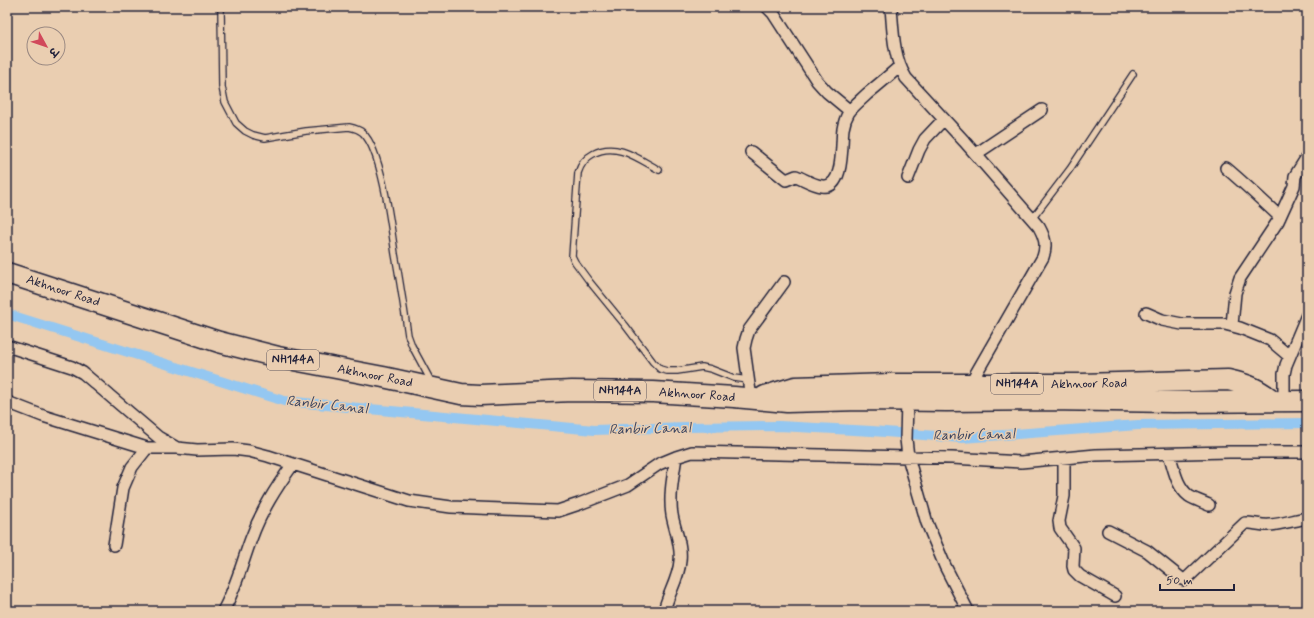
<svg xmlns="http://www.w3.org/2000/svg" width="1314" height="618" viewBox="0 0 1314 618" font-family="Mynerve,'Playpen Sans Deva',sans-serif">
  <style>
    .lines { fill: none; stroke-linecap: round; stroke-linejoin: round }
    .canal { stroke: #94c7f1; stroke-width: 10 }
    .lane-casing { stroke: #22223b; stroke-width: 8 }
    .street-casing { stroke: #22223b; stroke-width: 14 }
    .highway-casing { stroke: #22223b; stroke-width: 23 }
    .lane { stroke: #eaceb1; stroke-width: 5.5 }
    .street { stroke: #eaceb1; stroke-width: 11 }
    .highway { stroke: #eaceb1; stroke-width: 20 }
    .labels { text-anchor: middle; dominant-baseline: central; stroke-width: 3; stroke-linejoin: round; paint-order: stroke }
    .shield { fill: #eaceb1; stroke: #5e565e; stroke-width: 1 }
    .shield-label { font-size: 12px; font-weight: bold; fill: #22223b }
    .street-label { font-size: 13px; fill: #22223b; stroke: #eaceb1 }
    .water-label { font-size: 14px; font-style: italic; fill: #39435f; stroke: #eaceb1 }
  </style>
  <rect width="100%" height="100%" fill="#eaceb1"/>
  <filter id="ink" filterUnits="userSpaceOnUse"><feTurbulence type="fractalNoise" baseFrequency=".025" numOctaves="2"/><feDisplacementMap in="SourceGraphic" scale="8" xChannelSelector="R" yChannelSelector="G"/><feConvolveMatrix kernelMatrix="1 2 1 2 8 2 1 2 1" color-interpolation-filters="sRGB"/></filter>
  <g filter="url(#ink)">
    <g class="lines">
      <!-- canal -->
      <path class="canal" d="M7 314 284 401 594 430 687 427 779 426 872 431 962 438 1138 425 1307 423"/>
      <defs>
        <path id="lane" d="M221 9 222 87 225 102 236 123 245 131 253 135 265 138 306 131 349 127C354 128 359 129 363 133 382 151 391 226 395 254 400 281 404 308 408 335L412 346 432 383
          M659 170C639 159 616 141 593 154 585 158 581 164 578 173L572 256 575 262 589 281 625 325 653 362 660 369 667 371H677L702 367 711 369 734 378 748 380
          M1032 219 1070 169 1133 74"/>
        <path id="street" d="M767 7 773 13 817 81 827 92 850 111
          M891 7C893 31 893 57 906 78L964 141 1039 227C1045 238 1047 245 1043 257L970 384
          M751 152 786 180 796 176C804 179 813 185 822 186 845 190 841 142 843 129 844 123 846 117 849 112 854 105 861 100 867 94 878 85 889 76 900 66
          M976 154 1042 110
          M1226 168C1245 184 1262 200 1280 217
          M908 178 919 150 925 139 944 119
          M1146 313 1162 320 1182 324H1225L1240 328 1270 340 1289 356
          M1232 325 1235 293 1240 278 1278 221 1294 186 1295 176 1307 157
          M7 346 72 367 83 373 158 437 177 448 197 450 233 449 249 451 268 456 409 501 451 507 558 511 579 504 628 485 659 464 676 457 692 452 952 458 1021 462 1096 455 1229 452H1307
          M751 399 744 348 746 339 749 330 784 282
          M907 401 906 439 908 457 927 523 945 566 968 611
          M1284 401V374L1286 365 1307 315
          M7 402 43 416 147 448H177
          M1169 454C1174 468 1176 486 1189 496 1195 500 1203 502 1209 505
          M1064 458V496L1059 521 1060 528 1074 548 1073 566 1074 570 1080 576 1115 596
          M1108 531 1147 551 1182 579 1185 580 1245 523C1250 522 1262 526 1270 525 1282 524 1295 520 1307 518
          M114 545 123 488 132 467 147 448
          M223 611C236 588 242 563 251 539 261 511 276 488 293 464
          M664 611C668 594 679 578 680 561 682 545 675 531 672 515 669 496 673 476 676 457"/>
        <path id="highway" d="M7 273 219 342 278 357 383 377 461 394 480 395 572 391 653 392 734 397 787 402 860 400 947 401 1049 400 1173 402 1307 401
          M765 396 795 387 891 384H1081L1228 380C1250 385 1256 388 1274 401"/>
      </defs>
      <!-- lane casing -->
      <use href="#lane" class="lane-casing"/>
      <!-- street casing -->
      <use href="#street" class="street-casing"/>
      <!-- highway casing -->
      <use href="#highway" class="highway-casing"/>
      <!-- lane -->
      <use href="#lane" class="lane"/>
      <!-- street -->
      <use href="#street" class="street"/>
      <!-- highway -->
      <use href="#highway" class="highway"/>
    </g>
  </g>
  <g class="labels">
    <!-- shield labels -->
    <g class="shield">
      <rect x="267" y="350" width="52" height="20" rx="3"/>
      <rect x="991" y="374" width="52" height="20" rx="3"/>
      <rect x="594" y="381" width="52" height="20" rx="3"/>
    </g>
    <g class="shield-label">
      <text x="293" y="360">NH144A</text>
      <text x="1017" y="384">NH144A</text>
      <text x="620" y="391">NH144A</text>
    </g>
    <!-- street labels -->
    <g class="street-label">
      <text transform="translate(63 291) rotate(18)">Akhnoor Road</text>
      <text transform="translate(375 376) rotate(11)">Akhnoor Road</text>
      <text transform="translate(1089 384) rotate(-1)">Akhnoor Road</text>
      <text transform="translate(697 395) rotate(4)">Akhnoor Road</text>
    </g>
    <!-- water labels -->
    <g class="water-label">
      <text transform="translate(327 405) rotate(6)">Ranbir Canal</text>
      <text transform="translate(650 429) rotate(-1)">Ranbir Canal</text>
      <text transform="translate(974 435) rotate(-1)">Ranbir Canal</text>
    </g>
  </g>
  <!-- margin -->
  <rect width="1314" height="618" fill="none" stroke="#eaceb1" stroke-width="24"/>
  <rect x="12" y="12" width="1290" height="594" fill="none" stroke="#22223b" stroke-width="1.5" filter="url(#ink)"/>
  <!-- north arrow -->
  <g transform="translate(46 46) rotate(130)"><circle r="19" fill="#eaceb1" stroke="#9a8982"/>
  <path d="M0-3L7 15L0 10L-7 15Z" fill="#d1495b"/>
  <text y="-6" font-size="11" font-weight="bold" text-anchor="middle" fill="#22223b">उ</text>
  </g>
  <!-- scale -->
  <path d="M1160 584v6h74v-6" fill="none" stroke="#22223b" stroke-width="2"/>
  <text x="1166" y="584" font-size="12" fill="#22223b" stroke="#eaceb1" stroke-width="3" paint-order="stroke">50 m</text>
</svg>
